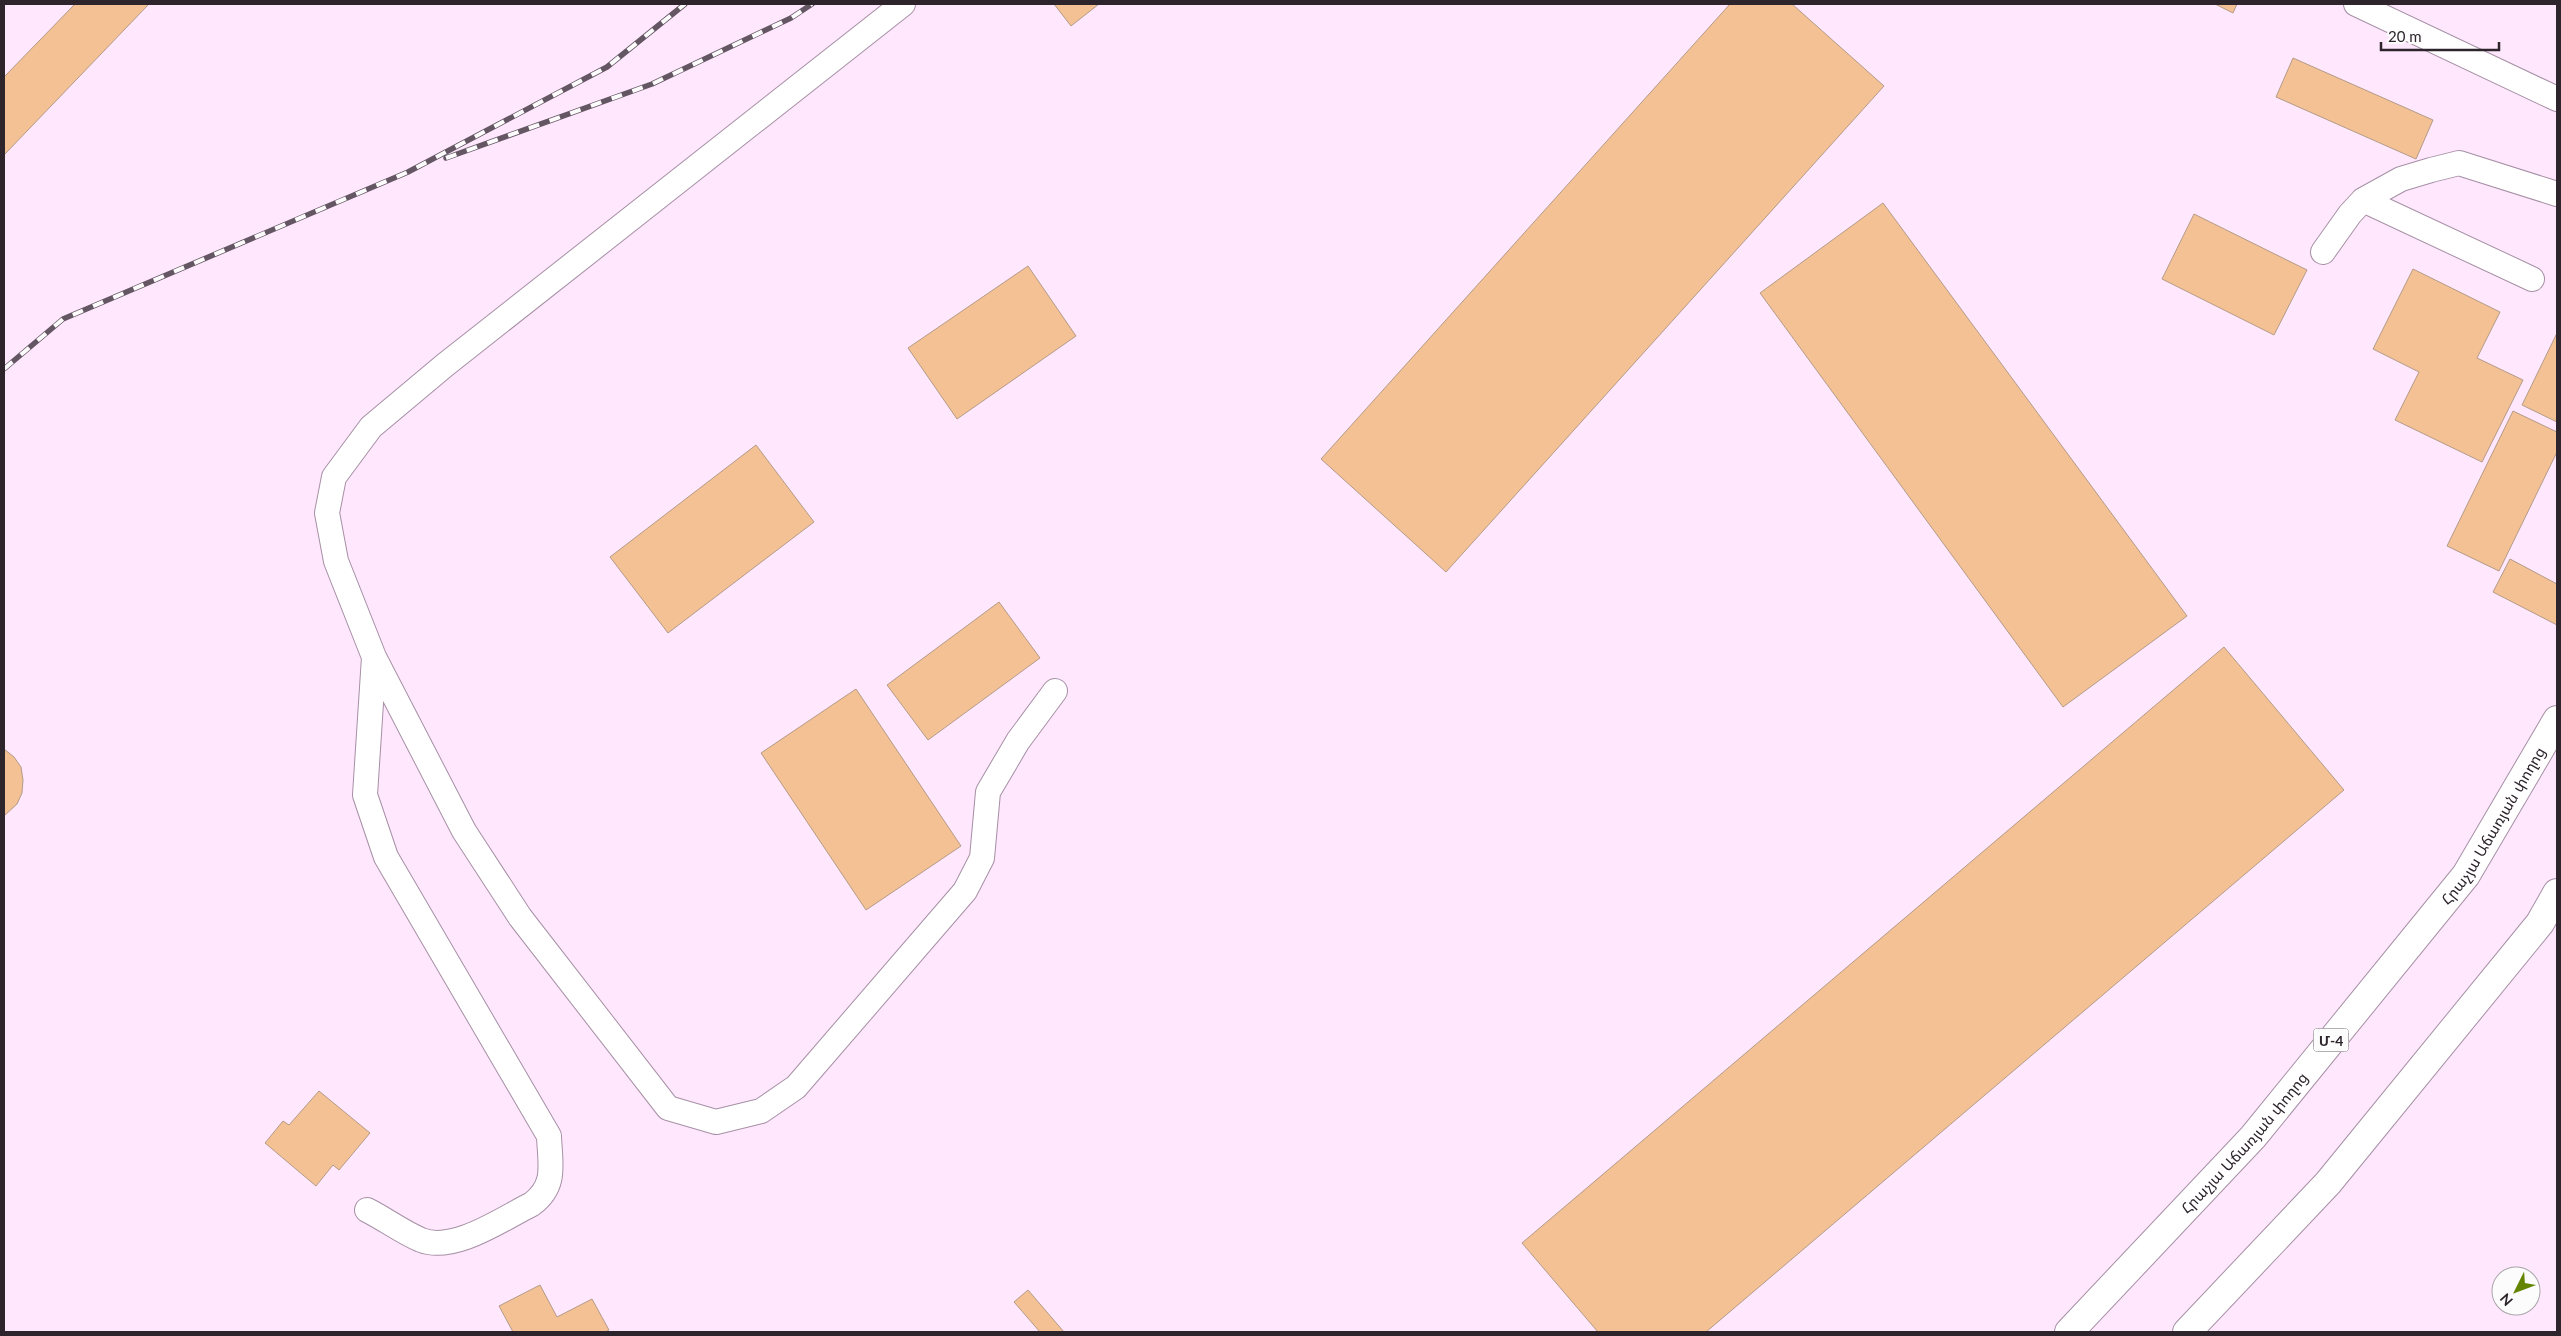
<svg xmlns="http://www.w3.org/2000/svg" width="2561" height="1336" viewBox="0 0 2561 1336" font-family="Lato,'Noto Sans Armenian',sans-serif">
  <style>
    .building { fill: #f4c195; stroke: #b39b88 }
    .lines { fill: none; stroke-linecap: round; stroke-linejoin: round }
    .service-casing { stroke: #a690a5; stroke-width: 26 }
    .trunk-casing { stroke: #a690a5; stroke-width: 30 }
    .service { stroke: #fff; stroke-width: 24 }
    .trunk { stroke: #fff; stroke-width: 28 }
    .rail-casing { stroke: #645763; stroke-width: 5.5 }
    .rail { stroke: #fcfcfc; stroke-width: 4; stroke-dasharray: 11; stroke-linecap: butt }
    .labels { text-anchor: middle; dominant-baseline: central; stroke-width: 4.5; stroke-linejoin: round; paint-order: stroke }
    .shield { fill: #fcfcfc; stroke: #6b656a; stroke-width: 1 }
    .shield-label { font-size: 14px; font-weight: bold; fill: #2d242c }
    .street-label { font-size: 15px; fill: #2d242c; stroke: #fcfcfc }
  </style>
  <rect width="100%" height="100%" fill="#ffe7fd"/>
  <!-- building -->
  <path class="building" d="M75 4H149L4 155V77Z
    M1054 4H1099L1071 26Z
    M1730 4H1792L1884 86 1446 572 1321 459Z
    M2215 4H2237L2233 13Z
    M2293 58 2433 120 2416 159 2276 97Z
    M1883 203 2187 616 2063 707 1760 293Z
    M2194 214 2307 270 2274 335 2162 279Z
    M1028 266 1076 336 957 419 908 348Z
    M2413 269 2500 312 2477 358 2523 380 2482 462 2395 420 2419 372 2373 349Z
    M2557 333V422L2522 405Z
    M2513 411 2557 432V452L2499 571 2447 546Z
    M756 445 814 522 668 633 610 557Z
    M2510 559 2557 584V625L2493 592Z
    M999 602 1040 658 928 740 887 685Z
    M2224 647 2344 790 1706 1332H1598L1522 1243Z
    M856 689 961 846 866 910 761 753Z
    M4 749 14 757 21 767 23 780 22 793 17 804 4 816Z
    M319 1091 370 1133 339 1170 333 1165 316 1186 265 1143 283 1121 289 1125Z
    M540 1285 557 1317 592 1299 609 1330 605 1332H513L499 1306Z
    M1028 1290 1064 1332H1040L1014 1302Z"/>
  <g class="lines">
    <defs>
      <path id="service" d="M903 4 445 365 371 427 334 477 327 513 336 561 374 657 464 831 520 917 668 1108 716 1122 761 1111 796 1087 965 891 982 858 988 792 1018 741 1055 691
        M2356 4 2557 99
        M2363 200 2532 279
        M2323 252 2350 214 2363 200 2401 179 2431 170 2459 163 2557 194
        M367 1210C385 1219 402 1232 421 1240 454 1253 502 1219 532 1204 557 1185 550 1164 549 1136L386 857 365 795 374 657"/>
      <g id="trunk">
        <path id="s1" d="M2069 1332 2253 1137 2466 875 2557 720"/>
        <path d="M2187 1332 2328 1183 2540 923 2557 893"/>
      </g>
    </defs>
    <!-- service casing -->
    <use href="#service" class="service-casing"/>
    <!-- trunk casing -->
    <use href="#trunk" class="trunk-casing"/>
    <!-- service -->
    <use href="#service" class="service"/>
    <!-- trunk -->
    <use href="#trunk" class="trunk"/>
    <defs>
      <path id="rail" d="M446 158 652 84 791 18 812 4
        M4 369 63 319 408 172 607 67 685 4"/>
    </defs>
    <!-- rail casing -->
    <use href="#rail" class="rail-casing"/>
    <!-- rail -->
    <use href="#rail" class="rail"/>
  </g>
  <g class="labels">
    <!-- shield labels -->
    <rect class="shield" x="2313.5" y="1028.5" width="35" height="23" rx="4"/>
    <g class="shield-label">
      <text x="2331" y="1040">Մ-4</text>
    </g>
    <!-- street labels -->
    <g class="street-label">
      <text stroke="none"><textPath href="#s1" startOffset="662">Հրաչյա Աճառյան փողոց</textPath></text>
      <text stroke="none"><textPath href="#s1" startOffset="258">Հրաչյա Աճառյան փողոց</textPath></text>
    </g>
  </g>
  <!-- border -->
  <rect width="2561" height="1336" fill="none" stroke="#2d242c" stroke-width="10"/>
  <!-- north arrow -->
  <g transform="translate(2516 1291) rotate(228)"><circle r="24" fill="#fcfcfc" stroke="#a9a6a9"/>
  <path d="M0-4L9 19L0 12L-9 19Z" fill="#638501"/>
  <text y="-8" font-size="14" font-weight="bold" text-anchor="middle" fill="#2d242c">N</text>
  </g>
  <!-- scale -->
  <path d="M2381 42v8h118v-8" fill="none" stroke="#2d242c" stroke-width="2.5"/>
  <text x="2388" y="42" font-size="15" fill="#2d242c" stroke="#fcfcfc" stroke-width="4" paint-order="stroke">20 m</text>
</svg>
